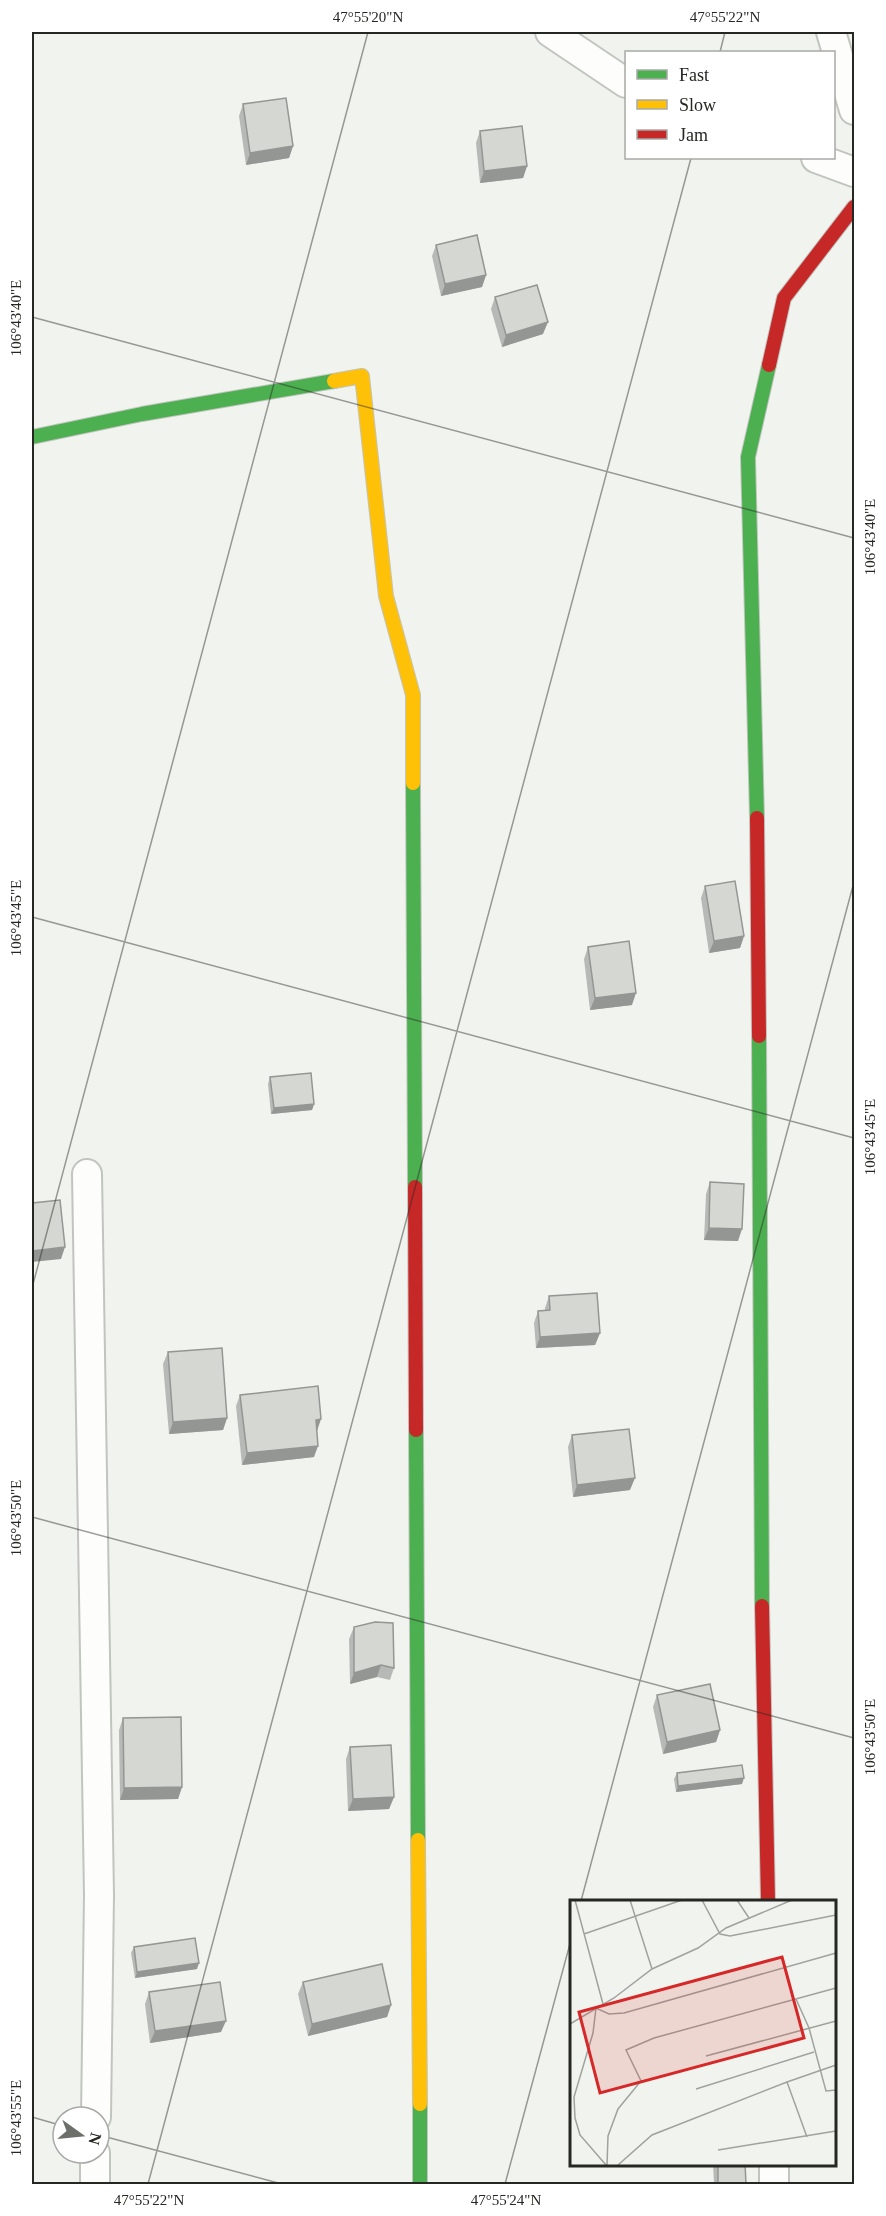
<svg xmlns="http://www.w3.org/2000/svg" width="886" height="2216" viewBox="0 0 886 2216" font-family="'Times New Roman',serif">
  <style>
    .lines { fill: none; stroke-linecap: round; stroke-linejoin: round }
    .street-casing { stroke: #c2c4bf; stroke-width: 32 }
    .fast-casing { stroke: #c2c4bf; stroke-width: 16 }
    .slow-casing { stroke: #c2c4bf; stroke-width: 16 }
    .jam-casing { stroke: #c2c4bf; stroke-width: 16 }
    .street { stroke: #fdfdfc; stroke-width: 28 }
    .fast { stroke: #4caf50; stroke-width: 14 }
    .slow { stroke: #ffc107; stroke-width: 14 }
    .jam { stroke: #c62828; stroke-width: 14 }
    .wall { fill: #b6b9b5 }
    .shaded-wall { fill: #949693 }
    .building { fill: #d4d7d2; stroke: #949693; stroke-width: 1.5 }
    .ticks { fill: none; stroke: #252723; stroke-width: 1.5; stroke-opacity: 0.45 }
    .inset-road { fill: none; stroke: #9fa29d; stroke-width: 1.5 }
    .view { fill: #d62828; fill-opacity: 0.15; stroke: #d62828; stroke-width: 3 }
    .inset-edge { fill: none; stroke: #252723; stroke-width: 3 }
    .neatline { fill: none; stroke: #252723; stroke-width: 2 }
    .ticks-label { font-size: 15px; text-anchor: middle; fill: #252723 }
  </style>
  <rect width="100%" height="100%" fill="#f1f4ee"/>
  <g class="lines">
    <defs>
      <path id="street" d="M550 32 626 83
        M831 32 854 110
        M816 158 854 172
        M87 1174 99 1895 96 2117
        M774 2164V2184
        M95 2184V2153"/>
      <path id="fast" d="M32 437 142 414 334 381
        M413 783 415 1187
        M757 818 748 457 769 365
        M759 1036 762 1606
        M416 1430 418 1840
        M420 2104V2184"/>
      <path id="slow" d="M334 381 362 376 386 596 413 695V783
        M418 1840 420 2104"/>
      <path id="jam" d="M769 365 784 298 854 207
        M757 818 759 1036
        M415 1187 416 1430
        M762 1606 768 1901"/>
    </defs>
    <!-- street casing -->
    <use href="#street" class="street-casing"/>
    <!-- fast casing -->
    <use href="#fast" class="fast-casing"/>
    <!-- slow casing -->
    <use href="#slow" class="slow-casing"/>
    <!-- jam casing -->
    <use href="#jam" class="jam-casing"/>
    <!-- street -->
    <use href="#street" class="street"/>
    <!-- fast -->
    <use href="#fast" class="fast"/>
    <!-- slow -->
    <use href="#slow" class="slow"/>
    <!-- jam -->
    <use href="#jam" class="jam"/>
  </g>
  <!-- wall -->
  <path class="wall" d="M243 104 293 146 289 158 246 165 239 116Z
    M480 131 527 166 523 178 480 183 476 143Z
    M436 245 486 275 482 287 441 296 432 256Z
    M495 297 543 334 502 347 491 309Z
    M705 886 744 936 740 948 709 953 701 898Z
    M588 947 632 1005 590 1010 584 959Z
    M270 1077 314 1104 312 1110 271 1114 268 1084Z
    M710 1182 738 1241 704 1240 706 1194Z
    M549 1296 600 1333 595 1345 536 1348 534 1323 538 1311 545 1310V1308Z
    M168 1352 227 1418 223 1430 169 1434 163 1364Z
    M240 1395 317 1431 314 1457 242 1465 236 1406Z
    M572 1435 630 1490 573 1497 568 1447Z
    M354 1627 394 1668 390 1680 377 1677 350 1684 349 1639Z
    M657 1695 720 1730 716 1742 663 1754 653 1707Z
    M123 1718 182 1787 178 1799 120 1800 119 1730Z
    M350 1747 394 1797 389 1809 348 1811 346 1759Z
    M677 1773 742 1784 676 1792 674 1779Z
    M134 1947 197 1969 135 1978 131 1953Z
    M303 1982 391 2005 387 2017 308 2036 298 1994Z
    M149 1992 221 2032 150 2043 145 2004Z
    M713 2163H745L746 2184H714Z"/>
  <!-- shaded-wall -->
  <path class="shaded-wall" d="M293 146 289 158 246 165 250 153Z
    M527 166 523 178 480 183 484 171Z
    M486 275 482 287 441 296 445 284Z
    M548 322 543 334 502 347 506 335Z
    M744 936 740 948 709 953 714 941Z
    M636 993 632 1005 590 1010 595 998Z
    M314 1104 312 1110 271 1114 274 1108Z
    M709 1228 742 1229 738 1241 704 1240Z
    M65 1247 61 1259 32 1262V1251Z
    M600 1333 595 1345 536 1348 540 1337Z
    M227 1418 223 1430 169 1434 173 1422Z
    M321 1419 317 1431 316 1420Z
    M318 1446 314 1457 242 1465 247 1453Z
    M635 1478 630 1490 573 1497 577 1485Z
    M381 1665 377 1677 350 1684 354 1673Z
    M720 1730 716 1742 663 1754 667 1742Z
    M744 1778 742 1784 676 1792 678 1786Z
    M182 1787 178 1799 120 1800 124 1788Z
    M394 1797 389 1809 348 1811 353 1799Z
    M199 1963 197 1969 135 1978 137 1972Z
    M391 2005 387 2017 308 2036 312 2024Z
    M226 2021 221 2032 150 2043 155 2031Z"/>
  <!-- building -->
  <path class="building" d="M286 98 293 146 250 153 243 104Z
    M522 126 527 166 484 171 480 131Z
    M477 235 486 275 445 284 436 245Z
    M537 285 548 322 506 335 495 297Z
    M735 881 744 936 714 941 705 886Z
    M629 941 636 993 595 998 588 947Z
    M311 1073 314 1104 274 1108 270 1077Z
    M710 1182 744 1184 742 1229 709 1228Z
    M60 1200 65 1247 32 1251V1203Z
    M597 1293 600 1333 540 1337 538 1311 550 1310 549 1296Z
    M222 1348 227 1418 173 1422 168 1352Z
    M318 1386 321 1419 316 1420 318 1446 247 1453 240 1395Z
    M629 1429 635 1478 577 1485 572 1435Z
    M375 1622 393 1623 394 1668 381 1665 354 1673V1627Z
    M710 1684 720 1730 667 1742 657 1695Z
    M181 1717 182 1787 124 1788 123 1718Z
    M391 1745 394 1797 353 1799 350 1747Z
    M742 1765 744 1778 678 1786 677 1773Z
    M195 1938 199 1963 137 1972 134 1947Z
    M382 1964 391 2005 312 2024 303 1982Z
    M220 1982 226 2021 155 2031 149 1992Z
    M718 2163H745L746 2184H718Z"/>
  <!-- ticks -->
  <path class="ticks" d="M720 52 725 32M32 317 854 538M32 917 854 1138M32 1288 368 32M32 1517 854 1738M581 1901 854 882M32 2117 63 2126M99 2135 282 2184M148 2184 691 158M505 2184 571 1940"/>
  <!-- overview -->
  <g transform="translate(570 1900)">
    <rect width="266" height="266" fill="#f1f4ee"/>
    <path class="inset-road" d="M5 0 33 104M60 0 82 69M132 0 150 34 160 36 266 15M167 0 179 18M14 34 112 0M226 99 239 128 256 191 266 190M0 124 44 98 82 69 128 48 156 28 222 0M136 156 266 121M126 189 244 152M237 237 217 182 266 165M148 250 266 231M36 265 10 235 5 218 4 197 23 133 26 108 39 114 54 113 266 53M37 265 38 236 48 209 71 181 56 150 84 138 266 88M48 265 82 235 217 182"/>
    <path class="view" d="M212 57 234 138 30 193 9 112Z"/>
    <rect width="266" height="266" class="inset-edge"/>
  </g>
  <!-- border -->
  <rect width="886" height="2216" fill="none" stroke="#ffffff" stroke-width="66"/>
  <!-- legend -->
  <rect x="625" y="51" width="210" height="108" fill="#ffffff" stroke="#a8a9a7" stroke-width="1.5"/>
  <rect x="637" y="70" width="30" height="9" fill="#4caf50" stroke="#a8a9a7" stroke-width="1.5"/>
  <text x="679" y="81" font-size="18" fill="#252723">Fast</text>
  <rect x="637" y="100" width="30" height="9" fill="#ffc107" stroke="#a8a9a7" stroke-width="1.5"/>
  <text x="679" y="111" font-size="18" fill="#252723">Slow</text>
  <rect x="637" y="130" width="30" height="9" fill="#c62828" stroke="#a8a9a7" stroke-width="1.5"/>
  <text x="679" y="141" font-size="18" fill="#252723">Jam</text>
  <!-- north arrow -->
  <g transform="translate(81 2135) rotate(105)"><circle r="28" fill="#ffffff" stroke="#a8a9a7" stroke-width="1.5"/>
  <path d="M0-4.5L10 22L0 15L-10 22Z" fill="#6c6f6a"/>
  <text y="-9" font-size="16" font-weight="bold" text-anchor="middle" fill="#252723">N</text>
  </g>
  <rect x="33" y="33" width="820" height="2150" class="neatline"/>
  <g class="ticks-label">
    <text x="368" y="22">47°55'20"N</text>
    <text x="725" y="22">47°55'22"N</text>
    <text transform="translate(16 318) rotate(-90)" y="5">106°43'40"E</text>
    <text transform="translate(870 537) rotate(-90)" y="5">106°43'40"E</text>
    <text transform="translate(16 918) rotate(-90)" y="5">106°43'45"E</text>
    <text transform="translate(870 1137) rotate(-90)" y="5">106°43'45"E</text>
    <text transform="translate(16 1518) rotate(-90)" y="5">106°43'50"E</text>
    <text transform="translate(870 1737) rotate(-90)" y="5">106°43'50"E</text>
    <text transform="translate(16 2118) rotate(-90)" y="5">106°43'55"E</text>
    <text x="149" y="2205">47°55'22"N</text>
    <text x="506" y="2205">47°55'24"N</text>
  </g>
</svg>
